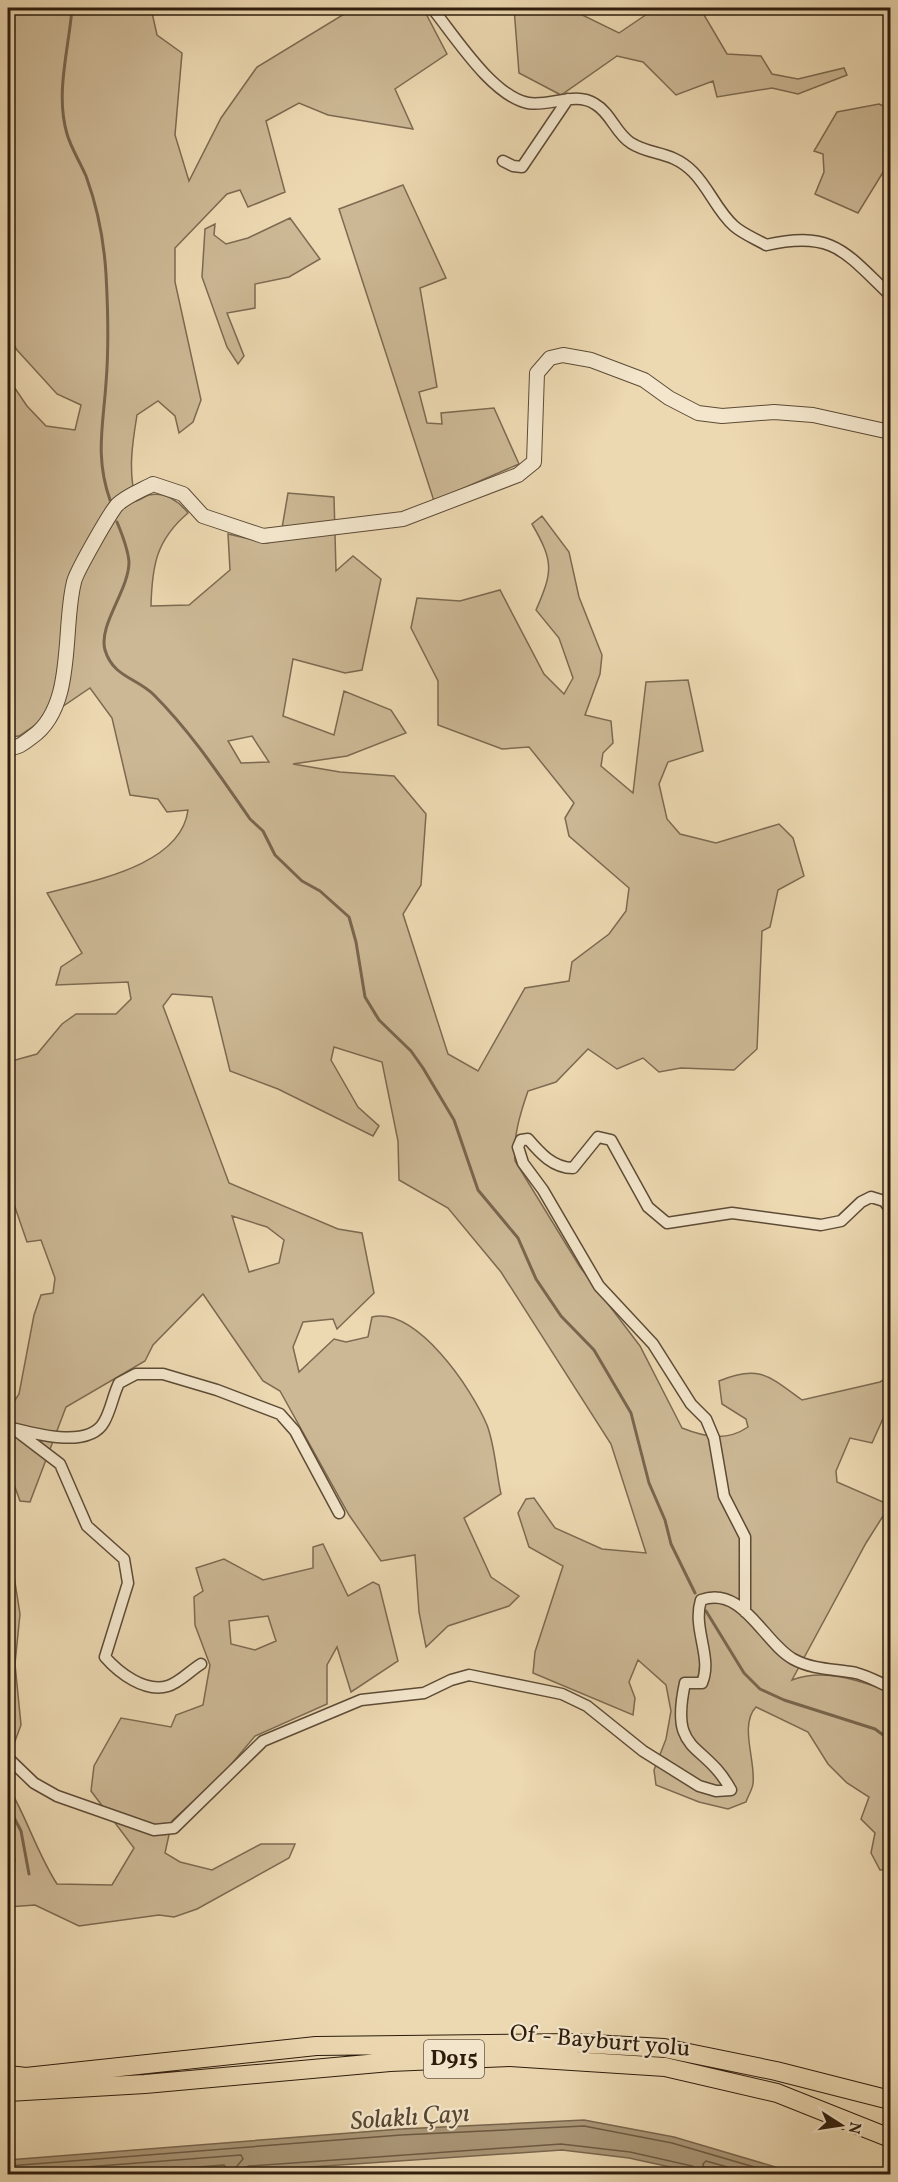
<svg xmlns="http://www.w3.org/2000/svg" width="898" height="2182" viewBox="0 0 898 2182" font-family="Vollkorn,serif">
  <style>
    .green { fill: #ccb895; stroke: #7c6a51; stroke-width: 1.5; fill-rule: evenodd }
    .water { fill: #ab9879; stroke: #79664e; stroke-width: 1.5 }
    .lines { fill: none; stroke-linecap: round; stroke-linejoin: round }
    .shore { stroke: #6c5a43; stroke-width: 1.5 }
    .stream { stroke: #79664e; stroke-width: 3 }
    .minor-casing { stroke: #5d4b36; stroke-width: 13 }
    .tertiary-casing { stroke: #5d4b36; stroke-width: 16 }
    .trunk-casing { stroke: #2d1c0d; stroke-width: 20 }
    .minor { stroke: #f3e6cc; stroke-width: 10 }
    .tertiary { stroke: #f3e6cc; stroke-width: 14 }
    .trunk { stroke: #ecd8b1; stroke-width: 18 }
    .labels { text-anchor: middle; dominant-baseline: central; stroke-width: 4.5; stroke-linejoin: round; paint-order: stroke }
    .shield { fill: #f3e6cc; stroke: #685946; stroke-width: 1.5 }
    .shield-label { font-size: 22px; font-weight: bold; fill: #2d1c0d }
    .street-label { font-size: 24px; fill: #2d1c0d; stroke: #f3e6cc }
    .water-label { font-size: 26px; font-style: italic; fill: #594733; stroke: #f3e6cc }
  </style>
  <rect width="100%" height="100%" fill="#ecd8b1"/>
  <filter id="stains"><feTurbulence type="fractalNoise" baseFrequency=".00333" numOctaves="4"/><feColorMatrix values="0 0 0 0 .2 0 0 0 0 .09 0 0 0 0 .02 0 0 0 .5 -.17"/></filter>
  <radialGradient id="worn" r=".72"><stop offset=".6" stop-color="#630" stop-opacity="0"/><stop offset="1" stop-color="#630" stop-opacity=".3"/></radialGradient>
  <!-- green -->
  <path class="green" d="M8 8H151L157 35 182 53 175 135 189 181 221 118 257 67 354 8H423L447 54 395 89 413 129 328 115 299 103 266 121 285 192 248 207 240 190 227 194 175 248V282L201 400 193 422 179 433 175 416 158 401 137 415C132 445 128 472 136 501 140 500 145 496 149 495 164 491 180 502 188 513 156 540 152 566 151 606L189 605 230 570 228 534 267 543 280 540 288 493 334 497 336 571 353 556 381 579 362 670 345 673 293 659 283 716 334 735 344 691 391 710 406 733 347 756 293 764 340 772 394 776 426 814 421 885 403 914 448 1054 478 1071 525 988 569 981 572 962 609 934 626 911 629 888 569 836 565 818 574 803 529 747 502 749 438 725V681L411 628 417 598 460 601 500 590 544 674 564 694 573 678 559 638 536 610C553 571 554 562 532 524L542 516 569 552 579 597 602 655 600 674 585 715 611 721 613 743 603 753 601 766 633 793 646 682 688 680 703 751 668 762 659 784 667 819 680 834 716 843 779 824 793 838 804 876 778 890 770 927 762 931 757 1049 734 1070 681 1068 659 1072 643 1058 617 1069 588 1049 556 1082 528 1091C520 1114 513 1137 515 1161L580 1267 640 1346 682 1428C705 1437 726 1442 748 1427L746 1419 722 1404 719 1381C759 1364 769 1376 802 1400L880 1382 890 1376V1403L872 1443 850 1438 836 1471 837 1482 890 1505 866 1543 792 1680C824 1668 859 1680 890 1692V1869L880 1870 871 1853 875 1833 861 1819 869 1797 847 1783 828 1764 808 1732 756 1707C739 1725 756 1761 753 1784 752 1790 748 1796 746 1802L728 1809 699 1802 656 1785 654 1770 666 1739 671 1711 666 1685 638 1660 629 1682 635 1698 633 1715 533 1673 535 1652 563 1566 529 1547 518 1513 526 1499 534 1498 555 1528 602 1549 646 1553 611 1444 501 1272 448 1208 399 1180 398 1141 382 1062 334 1047 331 1060 358 1107 379 1126 373 1136 278 1089 230 1071 212 997 172 994 163 1006 229 1183 338 1229 362 1233 374 1293 337 1329 333 1319 303 1322 293 1347 299 1372 334 1339 346 1342 368 1337 372 1317C417 1307 472 1389 487 1425 495 1446 496 1472 501 1494L464 1518 491 1577 519 1596 509 1606 448 1626 426 1647 419 1612 415 1555 381 1561 349 1515 280 1391 263 1381 203 1294 153 1345 145 1361 66 1407 30 1502 20 1501 8 1468V1411L19 1394 34 1315 41 1295 53 1293 55 1278 41 1240 27 1242 8 1187V1062L37 1054 62 1024 76 1014H116L131 999 128 982 56 985 61 967 82 953 47 893C91 881 181 866 188 810L167 812 158 799 130 795 112 718 90 688 19 736 8 737V378L27 406 46 426 75 430 81 405 57 394 17 350 8 334ZM252 736 269 762 241 763 228 741ZM232 1216 267 1227 284 1240 279 1263 249 1272Z
    M514 8H568L619 33 656 8H700L727 54 761 56 772 74 798 79 844 68 847 75 798 94 772 88 717 97 713 81 676 95 643 62 617 56 561 95 519 73Z
    M879 104 890 109V161L858 213 815 194 824 172 823 154 814 151 837 112Z
    M403 185 446 278 420 288 437 387 419 392 427 423 442 424 441 413 494 408 519 464 434 501 339 209Z
    M290 218 320 259 289 277 255 284V308L227 313 244 356 238 364 227 347 202 277 205 229 215 224 214 235 226 244 248 238Z
    M323 1544 348 1596 373 1582 379 1585 398 1661 351 1692 337 1647 327 1665V1704L255 1736 223 1774 172 1821 165 1853 180 1862 212 1870 261 1844H295L289 1858 197 1909 174 1917 159 1915 79 1926 35 1905 8 1907V1871L15 1861 11 1837 8 1834V1786C27 1818 37 1853 57 1884L112 1885 134 1848 91 1791 94 1766 121 1718 171 1727 176 1715 203 1705 210 1665 195 1625 194 1597 203 1591 196 1568 224 1559 263 1580 313 1568V1547ZM268 1616 276 1641 255 1650 231 1644 229 1621Z
    M8 1567 14 1576 20 1614 15 1664 21 1725 8 1760Z"/>
  <!-- water -->
  <path class="water" d="M584 2120 674 2137 799 2174H702L629 2158 562 2150 207 2174H8V2160L401 2129Z"/>
  <g class="lines">
    <!-- shore -->
    <path class="shore" d="M8 2166 401 2135 584 2126 672 2143 778 2174
      M8 2173 241 2155 243 2159 237 2166 235 2174
      M108 2174 224 2165 226 2168V2174
      M243 2174 244 2168 249 2166 561 2144 630 2152 692 2166 697 2169 698 2174
      M705 2174 703 2164 706 2161 752 2174"/>
    <!-- stream -->
    <path class="stream" d="M72 8C69 49 55 93 67 134 71 148 80 162 86 176 97 206 104 241 106 274 108 310 109 347 106 383 103 427 95 457 110 500
      M117 522C122 534 128 549 129 562 129 590 98 625 105 650 113 677 137 678 154 695 191 732 220 776 250 819L263 831 275 855 302 881 320 891 349 917 356 942 365 997 379 1020 411 1051 423 1068 454 1120 478 1190 518 1238 536 1279 561 1316 594 1350 631 1413 649 1483 665 1520 671 1544 695 1593
      M706 1611 744 1673 760 1689 784 1700 875 1729 890 1740
      M8 1806 21 1831 29 1874"/>
    <defs>
      <path id="minor" d="M432 8C454 35 492 96 528 103 550 107 575 91 595 104 611 113 616 134 631 143 651 156 671 150 693 172 709 188 717 211 734 226 743 234 756 239 766 245 833 230 845 252 890 295
        M503 161 513 166 522 167 568 99
        M12 1428C36 1434 89 1449 104 1422 111 1410 113 1395 119 1383L136 1374H163L217 1390 280 1414 295 1431 339 1513
        M18 1432 60 1464 87 1526 124 1559 128 1583 105 1657C119 1673 145 1693 168 1686 179 1683 191 1670 201 1664
        M745 1612V1537L724 1496 714 1438 706 1419 691 1404 653 1344 599 1286 543 1190 523 1163 518 1147 521 1140 528 1139C540 1153 553 1168 573 1168L598 1137 611 1140 648 1207 667 1223 732 1213 821 1225 841 1221 861 1202 871 1197 884 1201 890 1209
        M8 1758 34 1783 57 1796 154 1830 174 1828 263 1741 361 1700 424 1693 451 1680 469 1675 562 1694 587 1706 643 1751 699 1786 716 1791 731 1790C704 1740 669 1756 685 1683H702C713 1657 692 1629 701 1600 743 1585 763 1642 793 1659 813 1670 835 1669 856 1673 868 1676 880 1683 890 1687"/>
      <path id="tertiary" d="M8 748C18 748 23 744 32 737 76 706 62 629 74 582 76 572 110 513 117 505 126 496 142 490 153 484L183 494 203 516 263 536 403 519 518 475 534 462 537 373 550 358 563 355 591 360 644 380 669 398 698 413 722 416 774 412 813 415 890 432"/>
      <path id="trunk" d="M8 2075 26 2077 316 2046 574 2043 664 2048 776 2071 890 2100
        M8 2092 145 2084 390 2062 510 2057 665 2067 777 2093 890 2138"/>
    </defs>
    <!-- minor casing -->
    <use href="#minor" class="minor-casing"/>
    <!-- tertiary casing -->
    <use href="#tertiary" class="tertiary-casing"/>
    <!-- trunk casing -->
    <use href="#trunk" class="trunk-casing"/>
    <!-- minor -->
    <use href="#minor" class="minor"/>
    <!-- tertiary -->
    <use href="#tertiary" class="tertiary"/>
    <!-- trunk -->
    <use href="#trunk" class="trunk"/>
  </g>
  <g class="labels">
    <!-- shield labels -->
    <rect class="shield" x="424" y="2040" width="60" height="38" rx="4.5"/>
    <g class="shield-label">
      <text x="454" y="2059">D915</text>
    </g>
    <!-- street labels -->
    <g class="street-label">
      <text transform="translate(600 2042) rotate(5)">Of - Bayburt yolu</text>
    </g>
    <!-- water labels -->
    <g class="water-label">
      <text transform="translate(410 2118) rotate(-4)">Solaklı Çayı</text>
    </g>
  </g>
  <!-- margin -->
  <rect width="898" height="2182" fill="none" stroke="#ecd8b1" stroke-width="30"/>
  <rect x="9" y="9" width="880" height="2164" fill="none" stroke="#2d1c0d" stroke-width="3"/>
  <rect x="15" y="15" width="868" height="2152" fill="none" stroke="#2d1c0d" stroke-width="1.5"/>
  <!-- north arrow -->
  <g transform="translate(841 2125) rotate(102)" stroke="#f3e6cc" stroke-width="4.5" paint-order="stroke">
  <path d="M0-4.5L10 22L0 15L-10 22Z" fill="#2d1c0d"/>
  <text y="-9" font-size="16" font-weight="bold" text-anchor="middle" fill="#2d1c0d">N</text>
  </g>
  <rect width="100%" height="100%" filter="url(#stains)"/>
  <rect width="100%" height="100%" fill="url(#worn)"/>
</svg>
